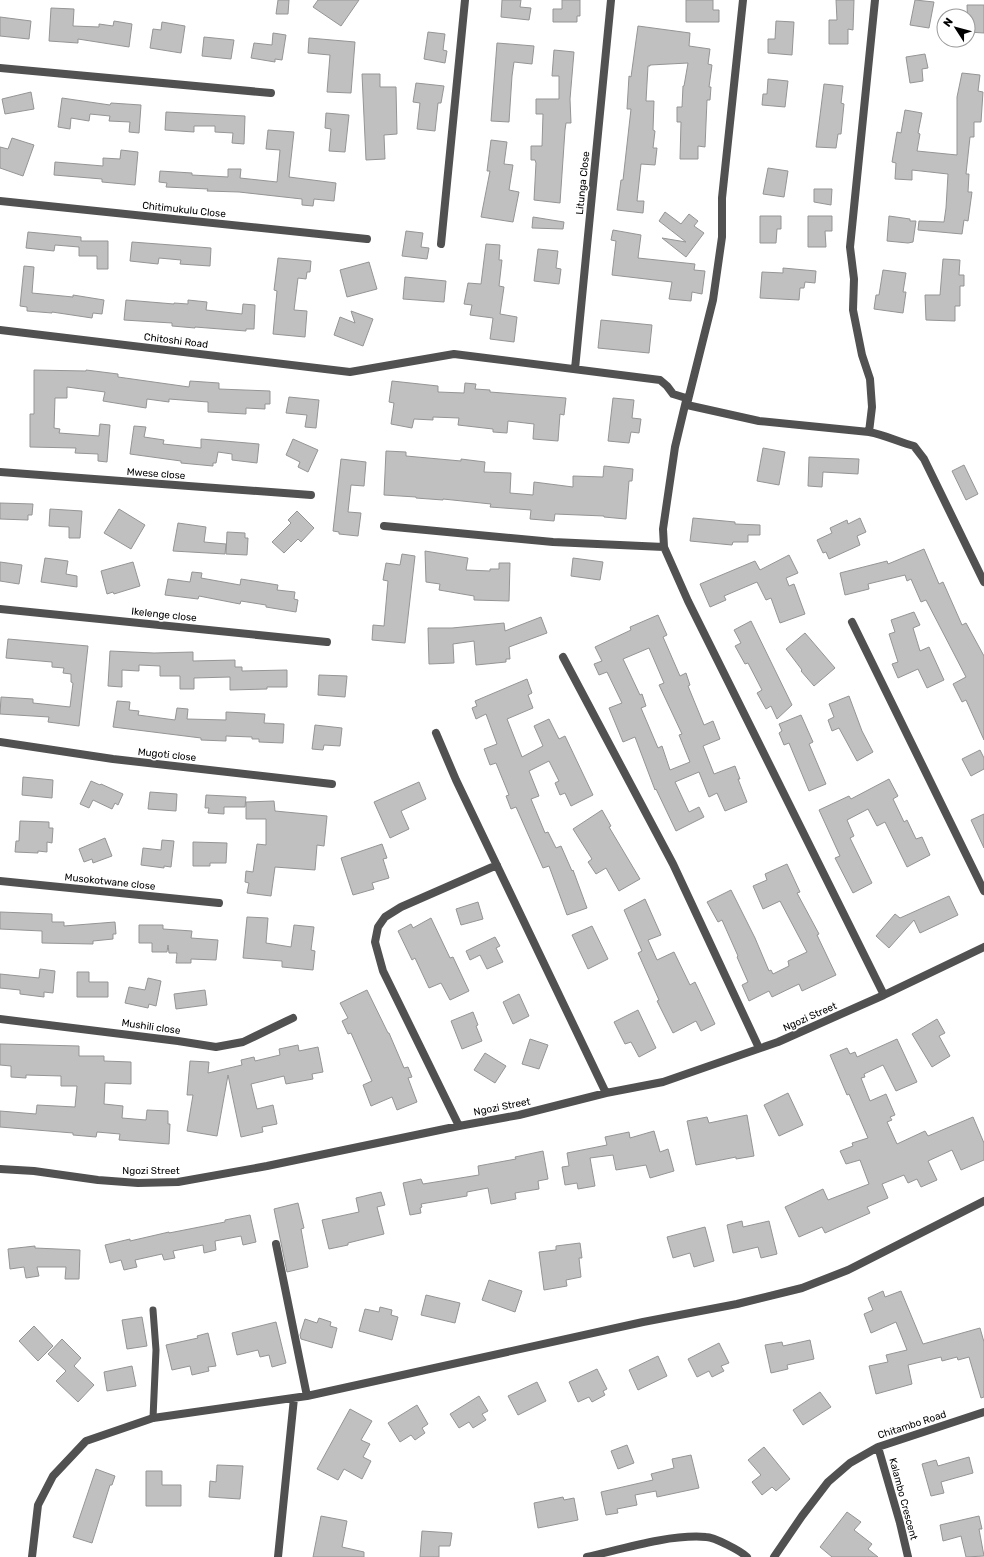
<svg xmlns="http://www.w3.org/2000/svg" width="984" height="1557" viewBox="0 0 984 1557" font-family="Rubik,sans-serif">
  <style>
    .building { fill: #c0c0c0; stroke: #959595; fill-rule: evenodd }
    .lines { fill: none; stroke-linecap: round; stroke-linejoin: round }
    .lane { stroke: #515151; stroke-width: 7 }
    .street { stroke: #515151; stroke-width: 8 }
    .labels { text-anchor: middle; dominant-baseline: central; stroke-width: 3.5; stroke-linejoin: round; paint-order: stroke }
    .street-label { font-size: 10px; fill: #000; stroke: #fff }
  </style>
  <rect width="100%" height="100%" fill="#fff"/>
  <!-- building -->
  <path class="building" d="M278 0H289L288 14H276Z
    M318 0H359L341 26 313 7Z
    M502 0H521L520 7 531 8 529 20 501 17Z
    M562 0H580V16H577V22H553V9H562Z
    M686 0H713V10H719V22H686Z
    M836 0H854L853 30 848 29V44H829V20H837Z
    M915 0 934 2 929 28 910 25Z
    M967 5H984V33L968 32Z
    M51 8 74 9 73 26 99 27V24L113 26 114 21 132 24 129 47 78 39V43L49 41Z
    M0 17 31 21 29 39 0 36Z
    M776 21 794 22 792 55 768 53V39H775Z
    M162 22 185 26 181 53 150 48 153 29 161 30Z
    M638 26 690 33 689 46 710 49 708 64 712 65 709 87H711L710 100H707L705 147 698 146V159H680L681 122H677V107H682L683 86H684L688 63 650 65V66H648L646 101H654L653 130 655 131 653 148H657L655 165 641 164 637 201H644L643 213 617 210 621 180H623L631 109H627L629 76 631 77Z
    M428 32 445 34 443 50 447 51 445 63 424 59Z
    M273 33 286 35 282 60 275 59V62L251 58 254 43 272 45Z
    M204 37 234 40 231 59 202 56Z
    M309 38 355 42 351 93 327 92 330 55 308 53Z
    M497 43 534 46 532 64 514 62 512 76 509 122 491 121Z
    M554 50 574 52 570 99 571 123H566L565 130 560 203 534 200 536 163 535 160H531V146H542L543 114H536V99H559V76H552Z
    M925 54 928 68 922 69 923 81 910 83 906 57Z
    M962 73 980 75 978 91 983 92 981 122H974V137H970L966 174H969L968 192H972L968 221 964 220 962 234 918 230 919 221 944 222 946 208 948 174 912 170V180L895 179 896 163 892 162 897 132 901 133 905 110 922 113 918 133 920 134 917 151 957 155V97Z
    M362 74H380V87H396L397 134 384 135 385 159 366 160Z
    M768 79 788 81 785 107 762 105 763 94H767Z
    M416 83 444 86 441 103H438L435 131 417 129 420 103 413 102Z
    M824 84 843 86 841 103 844 104 841 134H838L836 148 816 147Z
    M31 92 34 109 5 114 2 99Z
    M62 98 110 105 111 103 141 105 139 133 129 132 130 122 109 121 110 116 90 114 89 121 71 118 70 129 58 127Z
    M166 112 245 116 244 144 232 143 233 133 215 132V126H194V132L165 130Z
    M326 113 349 115 345 152 329 151 331 129 325 128Z
    M268 130 294 132 289 177 336 183 334 201 314 199 313 206 302 205V199L239 192 207 191 208 189 166 187 167 183 159 182 160 171 192 173V175L228 177V169H241L240 178 277 182 280 150 266 149Z
    M12 138 34 145 23 176 0 168V147L8 149Z
    M491 140 507 142 504 164 513 165 509 190 519 192 513 222 481 217 490 171H487Z
    M121 150 138 152 135 185 102 182V179L54 175 55 162 103 166V158L120 159Z
    M768 168 788 171 784 197 763 194Z
    M814 189H832L831 205 814 202Z
    M665 212 681 224 689 214 698 221 694 226 704 233 686 257 662 238 686 242 659 221Z
    M760 216H781V229H777L776 243H760Z
    M808 216H832V231H825L826 247H808Z
    M889 216 910 219V221H916L913 242 908 243 887 241Z
    M533 217 564 222 563 229 532 228Z
    M613 230 641 235 638 258 695 264 694 270 705 271 702 294 692 292 691 301 669 299 672 282 612 275 616 241 611 240Z
    M406 231 423 233 421 247 429 248 427 259 402 256Z
    M28 232 81 237V241H108V269H97V256H79V247L55 245 54 251 26 248Z
    M132 242 211 248 210 266 180 264 181 260 159 258 158 264 130 261Z
    M486 244 500 245 499 260H502L499 286 504 287 500 314 517 317 514 342 490 339 493 318 470 315 472 305 464 304 468 283 481 284Z
    M538 249 558 251 556 268 561 269 559 284 534 281Z
    M278 258 311 261 310 272H307L306 279 298 278 294 310 307 311 305 337 273 334 277 291 274 290Z
    M943 259 960 260 959 275H964V286H960V306H955V321L926 320 925 295H940Z
    M369 262 377 289 347 297 340 270Z
    M24 266 34 267 32 293 73 297V295L104 300 102 314 93 313 92 318 52 312V313L27 311V307L20 306Z
    M783 268 816 271 815 283 805 282 804 288H800L799 300 760 298 762 272 783 273Z
    M883 270 906 273 903 292H906L903 313 874 309 876 295H879Z
    M405 277 446 281 444 302 403 299Z
    M126 300 174 304V303L188 304V300L207 302 206 310 242 314 243 304 255 305 254 329H246V331L195 327V328L172 326V323L124 320Z
    M351 311 373 319 363 346 334 335 340 317 355 323Z
    M601 320 652 325 649 353 598 348Z
    M34 370 86 371V370L118 374V377L189 387 190 381 219 383V389L270 391V404H265V409L246 408V414L208 412V402L169 399V402L147 399 146 408 103 401 105 392 67 387V398H55L54 428 60 429 59 433 99 436 100 424 110 425 107 462 98 461V454L75 453 76 448 30 447V414H34Z
    M392 381 438 386V392L464 393 465 383 476 384 475 389 490 390V392L566 398 564 415 560 414 558 441 533 439 534 424 508 421 507 433 493 432V429L458 425 459 418 433 417V420L414 419 412 428 391 424 394 403 389 402Z
    M289 397 319 400 316 428 305 427 307 415 286 413Z
    M613 398 634 400 632 418 641 419 639 433 631 432 629 443 608 441Z
    M134 426 146 427 144 437 164 440 163 444 201 448V439L259 444 257 463 232 460V454L218 452 216 463H213V466L181 463V461L130 454Z
    M293 439 318 450 308 472 298 467 300 462 286 455Z
    M763 448 785 452 779 485 757 481Z
    M386 451 406 452V456L461 461V459L485 462 484 472 511 473 510 493 533 495 534 482 573 487V476L603 477 604 466 633 469 632 481H629L626 519 604 517V516L555 514 554 521 530 519 531 510 490 507 491 504 443 499V500L416 498V497L384 495Z
    M809 457 859 459 858 474 823 472 822 487 808 486Z
    M341 459 366 462 364 486 351 485 348 512 361 513 358 536 339 534V532L333 531Z
    M964 465 978 494 966 500 952 471Z
    M0 503 33 504 32 515H28V520L0 519Z
    M50 509 82 511 80 538H69V527L49 526Z
    M119 509 145 525 131 549 104 533Z
    M297 511 314 528 301 542 298 539 284 553 272 542 291 523 288 520Z
    M693 518 735 522V524L760 525V535H748V542H733L732 545 690 541Z
    M860 518 866 532 857 536 860 545 829 559 826 552 823 553 817 540 832 533 830 528 847 520 848 524Z
    M178 523 206 527 204 542 226 544 225 554 173 551Z
    M227 532 245 533V538H248L247 555 226 554Z
    M924 549 939 584 943 582 962 625 966 623 984 656V740L966 700 962 702 953 684 966 677 926 600 921 602 911 579 907 581 905 575 868 584 869 589 845 595 840 573 887 561 888 564Z
    M425 551 468 558 466 570 490 571V569H499V563H510L509 601 474 600V596L439 590 440 584 426 582Z
    M402 554 415 556 405 643 372 640 373 625 384 626 388 581 383 580 386 563 400 565Z
    M789 555 798 573 786 578 789 586 794 584 805 614 780 623 771 598 766 600 757 582 724 596 726 600 710 607 700 584 755 561 760 570Z
    M45 558 68 561 66 574 77 576V587L41 582Z
    M573 558 603 562 600 580 571 576Z
    M0 562 22 565 19 584 0 581Z
    M133 562 140 586 114 594 113 592 107 594 101 571Z
    M192 572 202 573 201 578 240 585 241 579 278 585 277 590 295 592 294 599 298 600 296 612 266 607V605L241 601 240 604 199 596 198 599 165 595 168 579 190 582Z
    M914 612 920 625 913 628 920 651 929 647 944 680 927 688 918 669 898 678 892 664 898 662 889 634 895 632 891 620Z
    M658 615 667 635 663 637 680 676 686 673 690 685 688 686 704 725 713 721 720 739 703 746 714 774 735 766 740 779H738L747 802 725 811 717 793 709 797 699 772 675 782 689 812 699 807 704 817 676 831 656 789 655 790 635 737 623 742 609 708 622 703 607 672 599 675 594 664 602 661 595 647 631 630 630 627ZM649 648 664 683 659 685 682 734 679 735 690 762 670 770 662 746 658 748 641 708 646 706 642 694 640 695 623 659Z
    M541 617 547 633 509 647 510 659H506V662L476 665 474 641 453 644 454 663 429 664 428 628H452L504 623 505 631Z
    M751 621 792 705 777 719 771 706 766 709 757 693 762 690 748 663 745 664 735 646 741 643 734 630Z
    M805 633 835 668 814 686 801 671 802 670 786 649Z
    M8 639 88 646 79 726 48 722 49 717 0 714 1 697 33 699V703L70 707 73 683 71 682V674L63 673 64 668 52 667V662L6 658Z
    M110 651 154 653 193 652V661L235 660V667H242V671L287 670V687H267V689L230 690V677L194 678V689H180V676H160V666L139 665V671L122 670V687L108 686Z
    M319 675 347 676 345 697 318 695Z
    M527 679 532 693 528 695 533 708 507 719 522 757 543 746 534 726 549 719 559 739 565 736 593 795 571 806 565 793 560 795 555 783 559 781 549 761 529 771 539 796 531 799 545 833 548 832 556 848 561 846 572 871 573 870 587 908 567 915 549 866 543 868 516 807 511 809 506 796 509 795 496 763 490 765 484 749 497 744 486 714 476 719 472 708 477 706 475 701Z
    M849 696 862 731 873 752 857 761 839 728 832 731 828 720 834 717 829 704Z
    M117 701 130 702 129 710 139 711 138 715 175 720 177 708 188 709 187 719 226 720V712L265 714 264 723 284 724 283 743 259 742V739H252V737L226 736V741L201 740V738L113 727Z
    M801 715 813 742 809 744 826 784 809 791 789 743 784 745 779 733 782 731 779 724Z
    M315 725 342 728 340 746 324 745 323 750 312 749Z
    M980 750 984 758V769L971 776 962 759Z
    M23 777 53 780 52 798 22 795Z
    M889 779 898 796 893 799 904 822 907 820 916 839 922 837 930 855 907 867 885 822 877 826 868 809 847 820 854 836 850 838 872 883 853 893 835 858 840 856 819 810 849 796 851 799Z
    M91 781 100 785 101 784 123 794 118 805 115 803 112 809 93 800 89 808 80 804Z
    M419 782 426 799 401 811 409 829 390 838 374 802Z
    M150 792 177 794 176 811 148 809Z
    M206 795 246 797 245 807H224V814L208 813 209 808H205Z
    M274 801 275 811 327 816 324 846 317 845 315 870 275 867 271 896 247 893 249 883 245 882 246 871 253 872 257 844 266 845V819H246V802Z
    M602 810 611 826 609 827 640 879 619 891 606 868 596 874 588 862 592 859 573 829Z
    M984 814V848L971 820Z
    M20 821 49 822V828H53L52 843 47 842V852L38 851V853L15 852 16 841H19Z
    M105 838 112 856 93 863 92 859 84 862 79 849Z
    M162 840 174 841 171 867 164 866V868L141 865 143 848 161 850Z
    M193 842 227 843 226 863H210V866H193Z
    M382 844 387 858 383 859 389 878 372 883 374 889 353 895 341 858Z
    M787 864 800 892 797 893 819 934 817 935 836 975 802 991 799 984 772 997 769 991 749 1001 742 985 748 982 737 957 738 956 722 920 718 922 707 902 731 890 755 938 769 971 771 970 773 974 789 966 788 961 807 952 780 901 763 909 753 886 767 880 765 874Z
    M949 896 958 915 920 933 914 920 889 948 876 936 895 914 900 918Z
    M645 899 661 935 648 940 657 960 674 952 690 985 695 982 715 1024 701 1031 696 1021 673 1033 657 1001 659 1000 638 953 642 951 624 910Z
    M478 902 483 919 461 925 456 909Z
    M0 912 52 914V922H64V926L115 922 116 934H113V939L93 941V944L42 943V931L0 929Z
    M247 917 268 918 266 943 291 947 294 925 314 927 311 950 315 951 313 970 282 967V961L243 958Z
    M431 918 450 958 453 957 469 991 450 1000 441 983 429 988 415 958 412 960 398 931 411 924 413 928Z
    M139 925H163V929L192 931 191 938 218 940 216 960 191 959V963H176L177 953H169L168 945 167 952H152V943H139Z
    M592 926 608 959 588 969 572 935Z
    M495 937 500 946 496 948 503 962 487 969 480 955 470 960 466 951Z
    M40 969 55 971 53 993 44 992V997L20 994V990L0 988V974L39 978Z
    M77 972H89V982H108V997H77Z
    M148 978 161 981 156 1006 149 1004 148 1008 125 1003 129 987 145 990Z
    M205 990 207 1005 176 1009 174 994Z
    M367 990 388 1033H389L404 1068 408 1067 412 1077 408 1078 417 1102 397 1110 392 1097 371 1106 363 1085 372 1081 351 1033 348 1034 342 1021 348 1018 340 1003Z
    M519 994 529 1016 513 1024 503 1002Z
    M638 1010 656 1048 639 1057 631 1042 625 1044 614 1022Z
    M473 1012 478 1025 476 1026 482 1041 462 1049 451 1021Z
    M937 1019 945 1033 939 1036 950 1056 932 1067 912 1034Z
    M530 1039 548 1045 539 1069 522 1064Z
    M897 1039 917 1082 896 1091 883 1065 864 1074 865 1077 861 1078 870 1101 886 1094 895 1115 890 1117 892 1120 887 1122 897 1144 925 1131 928 1136 973 1117 984 1143V1160L961 1170 952 1150 928 1161 937 1180 921 1187 917 1179 908 1183 904 1175 882 1184 888 1198 867 1207 870 1213 825 1233 822 1227 799 1237 785 1207 823 1189 828 1200 869 1184 860 1160 846 1164 840 1151 853 1146 852 1143 868 1138 849 1094 847 1095 830 1055 847 1048 850 1054 855 1052 857 1057Z
    M0 1044 79 1046V1056H104V1061L131 1062V1084L105 1083 104 1104 123 1106 122 1118 146 1120 147 1110 168 1111V1124H170L169 1144 119 1140 120 1134 97 1132 96 1137 73 1135V1133L0 1127V1111L36 1114 37 1105 75 1107 77 1086H61V1076L26 1075V1078L11 1077V1066L0 1065Z
    M298 1045 299 1051 318 1047 323 1072 312 1074 313 1079 286 1084 284 1076 251 1084 257 1109 273 1105 277 1124 262 1127 263 1132 241 1137 228 1075 217 1136 187 1131 193 1095H187L190 1061 209 1062 208 1073 242 1065 241 1060 254 1057 255 1061 280 1055 279 1049Z
    M485 1053 506 1066 495 1083 474 1070Z
    M788 1093 803 1125 779 1136 764 1105Z
    M747 1115 754 1156 736 1159V1157L696 1165 687 1121 707 1117 709 1123Z
    M654 1131 660 1152 668 1149 674 1171 650 1178 646 1165 616 1170 613 1155 590 1158 595 1186 578 1189 577 1183 565 1185 562 1167 569 1166 567 1153 607 1145 605 1137 629 1132 630 1138Z
    M543 1151 548 1179 538 1181 539 1189 515 1193 516 1199 491 1204 488 1188 467 1192V1196L421 1204 422 1207 420 1208 421 1213 410 1215 403 1183 421 1179 423 1184 479 1175 478 1166 516 1159 515 1157Z
    M381 1192 385 1205 377 1207 384 1234 348 1243V1245L329 1249 322 1220 359 1212 356 1198Z
    M298 1203 304 1228 301 1229 308 1267 287 1272 274 1209Z
    M250 1215 256 1242 243 1245 241 1236 215 1241 216 1250 204 1253 203 1245 173 1251 175 1258 164 1260 162 1254 135 1260 137 1267 124 1270 121 1260 110 1263 105 1245 130 1239V1241L169 1232V1233L225 1222V1220Z
    M742 1221 743 1227 769 1221 777 1254 761 1258 758 1247 733 1253 727 1225Z
    M705 1227 714 1261 694 1267 690 1253 673 1258 667 1237Z
    M580 1243 582 1258H579L581 1277 566 1280 567 1286 544 1290 539 1252 556 1250V1246Z
    M35 1246V1248L80 1250 79 1279H65L66 1267H37L39 1276 26 1278 24 1267 10 1269 8 1249Z
    M489 1280 522 1291 515 1312 482 1300Z
    M883 1291 885 1297 901 1291 923 1344 980 1328 984 1342V1397L981 1398 969 1357 958 1360 957 1357 942 1361 941 1357 908 1365 912 1384 876 1394 869 1366 888 1362 886 1355 907 1350 896 1322 871 1333 864 1314 873 1310 868 1298Z
    M426 1295 460 1303 455 1323 421 1315Z
    M380 1307 392 1310 391 1315 398 1317 392 1340 359 1331 365 1309 379 1312Z
    M142 1317 147 1346 127 1349 122 1320Z
    M319 1318 331 1322 330 1326 337 1328 332 1348 301 1339 300 1335 305 1319 317 1323Z
    M276 1322 286 1363 272 1367 269 1355 260 1357 258 1350 237 1355 232 1333Z
    M34 1326 53 1346 38 1361 19 1341Z
    M208 1333 216 1366 208 1367 209 1371 192 1375 190 1366 172 1370 166 1345 198 1338 197 1336Z
    M62 1339 81 1358 74 1366 94 1385 78 1402 56 1381 66 1371 48 1354Z
    M810 1340 814 1359 787 1365 788 1369 771 1373 765 1345 782 1342 783 1346Z
    M719 1343 729 1363 721 1366 724 1371 712 1377 709 1371 697 1377 688 1359Z
    M658 1356 667 1376 638 1390 629 1370Z
    M132 1366 136 1386 107 1391 104 1372Z
    M597 1369 607 1389 603 1391 605 1395 592 1402 589 1397 578 1402 569 1382Z
    M537 1382 546 1401 518 1415 508 1396Z
    M820 1392 831 1407 803 1425 793 1410Z
    M479 1396 488 1411 482 1414 486 1420 473 1428 469 1422 459 1428 450 1414Z
    M417 1405 428 1424 422 1428 425 1433 415 1440 411 1435 400 1442 388 1423Z
    M350 1409 372 1421 361 1440 370 1444 363 1457 371 1461 362 1479 344 1469 338 1480 317 1469Z
    M627 1445 634 1463 618 1469 611 1451Z
    M764 1447 790 1479 776 1491 772 1487 762 1495 752 1482 761 1475 748 1460Z
    M691 1455 699 1488 657 1497 656 1491 635 1495 637 1505 617 1509 618 1513 606 1515 601 1492 653 1480 651 1474 674 1468 672 1459Z
    M969 1457 973 1473 941 1482 944 1493 931 1496 922 1464 936 1460 938 1466Z
    M217 1465 243 1466 240 1499 209 1497 210 1481 216 1482Z
    M96 1469 115 1476 112 1485H110L92 1543 73 1537Z
    M146 1471H162V1485H181V1506H146Z
    M563 1497 564 1500 574 1498 578 1520 538 1528 534 1503Z
    M847 1512 861 1522 854 1530 872 1544 868 1549 878 1557H832L820 1547Z
    M321 1516 347 1521 342 1547 364 1552V1557H313Z
    M979 1516 982 1529H979L984 1556 966 1557 961 1536 943 1541 940 1525Z
    M422 1531 452 1533 450 1546H439V1557H420Z"/>
  <g class="lines">
    <!-- lane -->
    <path class="lane" d="M153 1310 156 1350 153 1418"/>
    <!-- street -->
    <path class="street" d="M0 68 271 93
      M0 201 367 239
      M441 244 465 0
      M0 330 350 372 454 354 660 380 667 386 673 394 686 398 687 405 759 421 869 432C885 435 899 442 914 446L924 459 984 582
      M575 369 611 0
      M686 401 675 447 663 529 664 547 688 601 884 995
      M687 404 713 300 722 237V198L743 0
      M869 432 872 407 870 379 862 355 853 310 854 279 850 247 875 0
      M0 472 311 495
      M384 526 553 542 664 547
      M0 609 327 642
      M852 622 984 891
      M563 657 673 864 759 1048
      M436 733 456 780 606 1093
      M0 742 113 759 332 784
      M0 881 219 903
      M0 1019 178 1041 216 1047 243 1042 293 1018
      M459 1126 383 971 375 942 378 927 385 917 401 907 497 865
      M0 1169 34 1171 98 1180 138 1183 178 1182 267 1166 459 1126 519 1115 606 1093 663 1082 778 1042 884 995 984 947
      M276 1244 307 1396
      M878 1447 900 1523 908 1557
      M32 1557 38 1505 53 1476 86 1441 153 1418 307 1396 643 1322 737 1304 802 1288 848 1270 984 1201
      M278 1557 294 1398
      M587 1557C622 1549 670 1534 706 1537 714 1537 741 1551 747 1557
      M774 1557 802 1516 828 1482 850 1463 878 1447 984 1412"/>
  </g>
  <g class="labels">
    <!-- street labels -->
    <g class="street-label">
      <text transform="translate(583 183) rotate(-84)">Litunga Close</text>
      <text transform="translate(184 210) rotate(6)">Chitimukulu Close</text>
      <text transform="translate(176 341) rotate(7)">Chitoshi Road</text>
      <text transform="translate(156 474) rotate(4)">Mwese close</text>
      <text transform="translate(164 615) rotate(6)">Ikelenge close</text>
      <text transform="translate(167 755) rotate(6)">Mugoti close</text>
      <text transform="translate(110 882) rotate(6)">Musokotwane close</text>
      <text transform="translate(810 1017) rotate(-24)">Ngozi Street</text>
      <text transform="translate(151 1027) rotate(8)">Mushili close</text>
      <text transform="translate(502 1107) rotate(-11)">Ngozi Street</text>
      <text x="151" y="1171">Ngozi Street</text>
      <text transform="translate(912 1425) rotate(-18)">Chitambo Road</text>
      <text transform="translate(903 1499) rotate(75)">Kalambo Crescent</text>
    </g>
  </g>
  <!-- north arrow -->
  <g transform="translate(956 28) rotate(306)"><circle r="19" fill="#ffffff" stroke="#999999"/>
  <path d="M0-3L7 15L0 10L-7 15Z" fill="#000000"/>
  <text y="-6" font-size="11" font-weight="bold" text-anchor="middle" fill="#000000">N</text>
  </g>
</svg>
